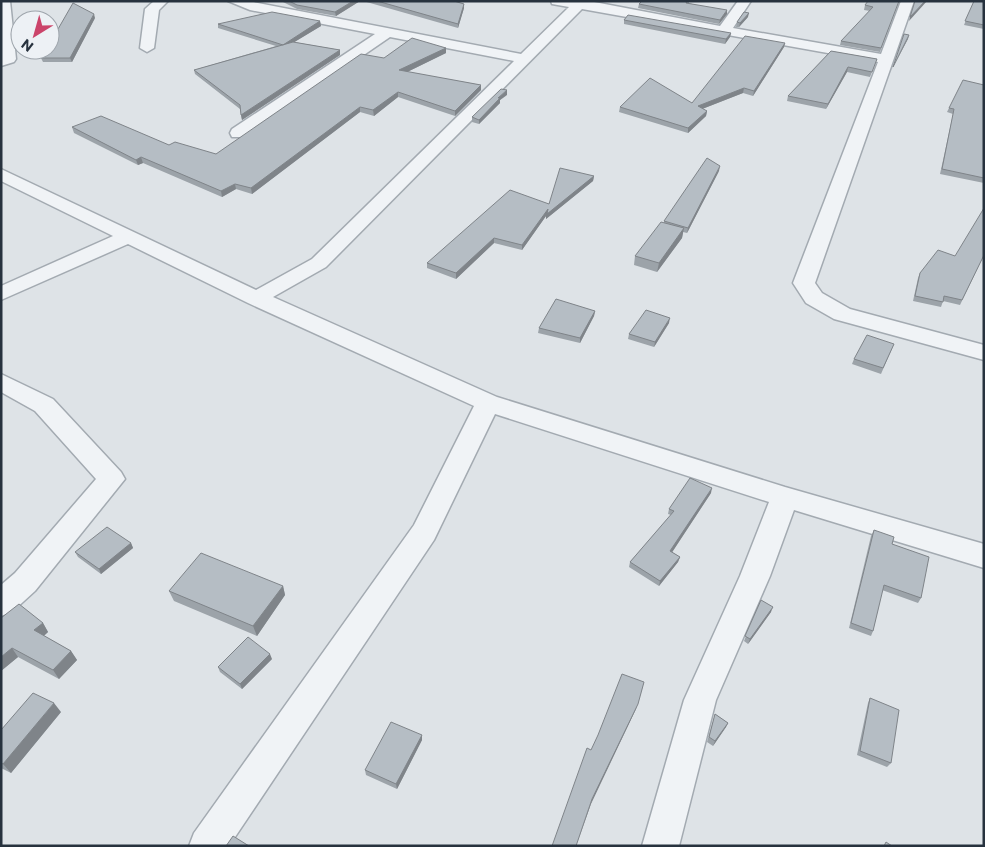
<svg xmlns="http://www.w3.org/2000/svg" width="985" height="847" viewBox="0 0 985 847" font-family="Commissioner,sans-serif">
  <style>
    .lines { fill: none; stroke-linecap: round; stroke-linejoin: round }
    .minor-casing { stroke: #a3aab1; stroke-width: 3 }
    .minor { fill: #f0f3f6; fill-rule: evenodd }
    .wall { fill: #9ca3a9 }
    .shaded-wall { fill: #7f8489 }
    .building { fill: #b5bdc4; stroke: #7f8489 }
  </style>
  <rect width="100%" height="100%" fill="#dee3e7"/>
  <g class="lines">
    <defs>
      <path id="minor" d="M1 1H10L16 59 14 62 1 66Z
        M154 1H168L159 10 154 48 147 52 140 48 145 9Z
        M228 1H248L521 54 569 7 552 4 551 1H589L720 26 738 1H751L733 28 881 54 901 1H914L815 283 822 293 850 309 984 345V360L834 319 806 303 793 283 878 62 582 9 326 267 273 297 497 397 785 487 984 544V568L794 510 770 576 716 700 679 846H642L684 700 740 576 769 502 495 414 434 540 229 846H189L194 833 414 525 474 406 248 303 128 244 1 300V286L113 236 1 181V169L256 290 312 259 514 61 390 37 244 137H232L230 133 232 129 375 34 250 10Z
        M1 374 53 399 121 472 125 479 35 591 12 612 1 616V585L15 573 96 479 35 411 1 392Z"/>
    </defs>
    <!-- minor casing -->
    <use href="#minor" class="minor-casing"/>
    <!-- minor -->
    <use href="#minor" class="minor"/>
  </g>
  <!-- wall -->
  <path class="wall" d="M281 1H360L336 16 297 9Z
    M363 1H454L464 4V8L458 28Z
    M642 1H689V3L727 14 719 24 638 8 639 4Z
    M899 1 880 52 840 45 841 41 870 11 864 10 865 5Z
    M974 1H984V29L964 25Z
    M748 17 739 27H736L737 22Z
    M95 18 72 62H43L41 58Z
    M624 20 731 33 730 37 725 44 624 24Z
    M320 21 321 26 294 42 340 50V55L242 120 240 109 195 74 194 70 276 46 218 28V24Z
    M785 43 784 47 753 96 743 93 702 109 707 111 706 116 688 133 619 112 620 107 692 103Z
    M446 48V53L407 72 481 85V90L455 116 398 97 374 116 360 112 252 194 236 189 222 197 143 163 138 165 74 133 72 127 216 154 384 58Z
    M831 51 877 59 870 77 847 72 826 109 787 101 788 96Z
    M984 85V183L940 174 953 114 947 112 949 108Z
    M507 95 500 100V103L479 124 472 122V117Z
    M719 171 687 233 683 232 682 238 657 272 634 265 635 256 664 223V221Z
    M594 176 593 181 546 219V216L522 250 494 243 456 279 427 268V263L549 204Z
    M984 255 960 305 943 301 941 307 913 301 918 278 920 273 955 256Z
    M595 311 594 316 580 343 538 333 539 328Z
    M669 323 654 347 628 339 629 334Z
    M894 344 881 374 852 364 854 359Z
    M711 493 672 552 680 557 678 562 659 586 629 567 630 562 671 515 668 514 669 509Z
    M874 530 892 544 921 598 918 603 882 590 873 631 871 636 849 628 871 536Z
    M131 543 133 548 101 574 78 557 75 552Z
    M283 586 285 595 257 636 174 601 169 591Z
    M761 600 771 612 748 644 744 641Z
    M1 618 43 623 48 632 44 636 71 651 77 660 59 679 18 657 1 671Z
    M272 659 242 689 220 672 218 667Z
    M870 698 891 763 887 767 857 755 868 703Z
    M61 712 11 773 1 768V730Z
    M715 714 728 723 726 727 713 746 707 742Z
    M422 735V740L397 789 366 775 365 770Z"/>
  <!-- shaded-wall -->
  <path class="shaded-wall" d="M353 1H360L336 16 335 12Z
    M925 1H927L909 21 910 17Z
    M464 4V8L458 28V24Z
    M727 10V14L719 24 720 20Z
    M749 13 748 17 739 27 740 23Z
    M94 14 95 18 72 62 70 58Z
    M320 21 321 26 283 49V45Z
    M731 33 730 37 725 44 726 39Z
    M909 35 908 39 891 71Z
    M785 43 784 47 753 96 754 91Z
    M446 48V53L399 76V70Z
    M340 50V55L242 120 241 115Z
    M848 67 847 72 826 109 828 104Z
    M481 85V90L455 116V111Z
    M744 88 743 93 697 111 698 106Z
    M507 90V95L500 100V103L479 124V120L498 98Z
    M398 92V97L374 116 373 110Z
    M360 107V112L252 194 251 188Z
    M707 111 706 116 688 133V128Z
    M141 157 143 163 138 165 136 160Z
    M720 166 719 171 687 233 688 228Z
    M594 176 593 181 546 219V216L522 250V245L548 209Z
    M235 184 236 189 222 197 221 191Z
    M684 228 682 238 657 272 659 263Z
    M494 238V243L456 279V273Z
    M595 311 594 316 580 343V338Z
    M670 318 669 323 654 347 655 342Z
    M712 488 711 493 669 557 670 551Z
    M131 543 133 548 101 574 99 569Z
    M680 557 678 562 659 586 660 581Z
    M283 586 285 595 257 636 253 626Z
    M773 607 771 612 748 644 750 639Z
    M43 623 48 632 40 639 34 630Z
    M12 648 18 657 1 671V657Z
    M71 651 77 660 59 679 53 670Z
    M270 654 272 659 242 689 240 684Z
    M644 682 636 709 591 804 576 846 592 799Z
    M54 703 61 712 11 773 3 764Z
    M728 723 726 727 713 746 715 741Z
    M422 735V740L397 789 396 784Z"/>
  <!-- building -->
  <path class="building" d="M289 1H353L335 12 297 5Z
    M377 1H454L464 4 458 24Z
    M642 1H687L686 3 727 10 720 20 639 4Z
    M868 1H899L881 48 841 41 873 7 865 5Z
    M915 1H925L910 17Z
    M974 1H984V25L965 21Z
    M73 3 94 14 70 58H41L46 50H50V43Z
    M272 12 320 21 283 45 218 24Z
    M744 12 749 13 740 23 737 22Z
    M628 15 731 33 726 39 624 20Z
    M904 34 909 35 893 67Z
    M745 36 785 43 754 91 744 88 698 106 707 111 688 128 620 107 650 78 692 103Z
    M412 38 446 48 399 70 481 85 455 111 398 92 373 110 360 107 251 188 235 184 221 191 141 157 136 160 72 127 101 116 169 145 175 142 216 154 361 54 384 58Z
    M293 42 340 50 241 115 240 105 194 70Z
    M831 51 877 59 872 72 848 67 828 104 788 96Z
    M963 80 984 85V178L942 169 954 109 949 108Z
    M501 89 507 90 498 98H500L479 120 472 117Z
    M707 158 720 166 688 228 664 221Z
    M560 168 594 176 547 214 548 209 522 245 494 238 456 273 427 263 510 190 549 204Z
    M984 208V255L962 300 944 296 943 302 915 296 920 273 938 250 955 256Z
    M661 222 684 228 659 263 635 256Z
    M556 299 595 311 580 338 539 328Z
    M646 310 670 318 655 342 629 334Z
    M867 335 894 344 883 368 854 359Z
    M690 478 712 488 670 551 680 557 660 581 630 562 674 511 669 509Z
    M107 527 131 543 99 569 75 552Z
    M874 530 894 537 892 544 929 557 921 598 884 585 873 631 851 623Z
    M201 553 283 586 253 626 169 591Z
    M761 600 773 607 750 639 745 636Z
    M19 604 43 623 34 630 71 651 53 670 12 648 1 657V618Z
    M248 637 270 654 240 684 218 667Z
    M622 674 644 682 638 704 592 799 576 846H552L587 748 591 750 598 735Z
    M33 693 54 703 3 764 1 763V730Z
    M870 698 899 710 891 763 860 751Z
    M715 714 728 723 715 741 709 737Z
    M391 722 422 735 396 784 365 770Z
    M233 836 249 846H226Z
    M886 842 892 846H884Z"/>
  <!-- border -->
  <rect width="985" height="847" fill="none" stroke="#27323e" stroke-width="5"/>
  <!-- north arrow -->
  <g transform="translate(35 35) rotate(217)"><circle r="24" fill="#edf1f5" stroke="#9ea5ac"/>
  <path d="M0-4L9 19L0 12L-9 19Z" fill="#cb446a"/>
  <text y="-8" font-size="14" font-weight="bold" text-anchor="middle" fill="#27323e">N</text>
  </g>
</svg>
